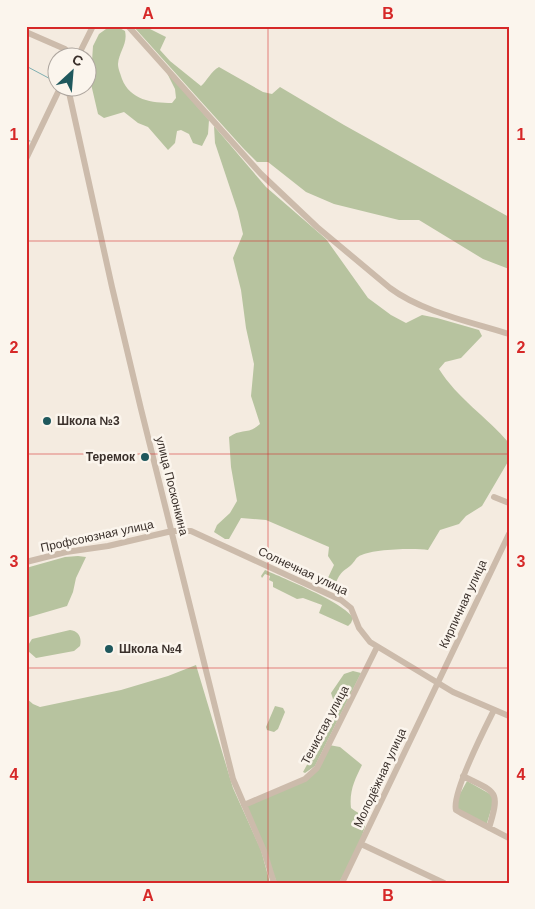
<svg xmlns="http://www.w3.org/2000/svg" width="535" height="909" viewBox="0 0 535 909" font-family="Helvetica,sans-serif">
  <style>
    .green { fill: #b7c39f }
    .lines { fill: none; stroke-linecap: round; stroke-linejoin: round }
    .stream { stroke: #7fafb1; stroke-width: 1 }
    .minor { stroke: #ccbbab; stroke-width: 6 }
    .grid { fill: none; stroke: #d62828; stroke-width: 1; stroke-opacity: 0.55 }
    .poi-dot { fill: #1f585d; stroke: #fbf5ed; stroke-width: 2 }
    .labels { text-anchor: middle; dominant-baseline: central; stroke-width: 5; stroke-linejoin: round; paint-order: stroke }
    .poi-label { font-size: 12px; font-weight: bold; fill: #3a302b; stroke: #fbf5ed; text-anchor: start }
    .street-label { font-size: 12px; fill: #3a302b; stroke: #fbf5ed }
    .neatline { fill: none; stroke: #d62828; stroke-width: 2 }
    .grid-label { font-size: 16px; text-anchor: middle; font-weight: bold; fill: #d62828 }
  </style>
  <rect width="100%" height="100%" fill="#f4ebe0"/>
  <!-- green -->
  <path class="green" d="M116 26 125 31C128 44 119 51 118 64 118 69 121 75 122 79 130 100 152 103 172 103L176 98 175 89 166 71 209 120 208 134 202 146 193 143 189 134 181 130 177 131 175 143 168 150 148 127 138 123 124 112 104 118 98 114 88 71 92 61 93 46 99 34 106 29Z
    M133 26H144L166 37 160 50 170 61 201 86C207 81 211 71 219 67L263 92 272 94 280 87 344 125 509 217V269L483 259 419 220H399L334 204 306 192 268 162H257L243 148Z
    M214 126 266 187 326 239 368 298 391 315 406 323 422 315 437 318 479 330 482 336 461 358 445 362 439 369C457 398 487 417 509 443V460L482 506 466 516 459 524 440 530 428 550C414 548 369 549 358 557 355 559 354 563 350 566 339 574 340 574 334 587L326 582 334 565 328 556 329 547 266 520 241 518 229 539H225L214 532 217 525 230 513 237 501 231 467 229 437C241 428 248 435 260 424L251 396 254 364 246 328 241 290 233 258 243 234 238 212 215 143Z
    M78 556 86 557 76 578 73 592 67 606 26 618V568L65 557Z
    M265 570C283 578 345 603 353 618L351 623 348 626 319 613 322 605 303 598 297 599 273 587V582L269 580 270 576 265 574 262 578 261 576Z
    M70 630C79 631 82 638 80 646L74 651 36 658 28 651 27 647 32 639Z
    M196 665 233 788 261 850 270 883H26V698L33 704 40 707 121 690 168 676Z
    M353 671 361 673 315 766 305 773 303 772 332 719 336 708 331 693 344 674Z
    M275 706 283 708 285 712 278 729 274 732 267 730 266 727Z
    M329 745 340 747 362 765C355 779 349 791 351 808 356 812 364 815 365 821 368 830 345 872 339 883H277L246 804 309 777Z
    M467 781 490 794 494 800 487 823H485L457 809 456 801Z"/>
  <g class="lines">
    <!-- stream -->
    <path class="stream" d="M26 66 58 83
      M26 140 30 141"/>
    <!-- minor -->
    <path class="minor" d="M128 26 261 174 317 227 390 288C422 312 471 322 509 334
      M26 32 65 49
      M77 58 93 26
      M68 88 112 287 141 409 233 779 264 851 274 883
      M26 159 60 88
      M494 497 509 503
      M26 562 66 552 108 546 172 531H191L341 600 351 608 359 628 370 642 453 692 509 716
      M494 710C485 728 451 794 456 810L461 813 509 838
      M463 776C496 793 501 789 489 828
      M244 805 305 779 317 768 322 758 377 647
      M361 844 444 883
      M342 883 509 534"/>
  </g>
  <!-- grid -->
  <path class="grid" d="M268 26V883M26 241H509M26 454H509M26 668H509"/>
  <!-- markers -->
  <g class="poi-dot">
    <circle cx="47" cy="421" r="5"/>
    <circle cx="145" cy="457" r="5"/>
    <circle cx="109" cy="649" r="5"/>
  </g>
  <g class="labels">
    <!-- poi labels -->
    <g class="poi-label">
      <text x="57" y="421">Школа №3</text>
      <text x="135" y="457" text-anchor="end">Теремок</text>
      <text x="119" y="649">Школа №4</text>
    </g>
    <!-- street labels -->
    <g class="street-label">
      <text transform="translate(172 486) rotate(76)">улица Посконкина</text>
      <text transform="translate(97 536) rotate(-12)">Профсоюзная улица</text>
      <text transform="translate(303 571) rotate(25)">Солнечная улица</text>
      <text transform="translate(463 604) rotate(-65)">Кирпичная улица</text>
      <text transform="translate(325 725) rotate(-62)">Тенистая улица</text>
      <text transform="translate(380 778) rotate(-65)">Молодёжная улица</text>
    </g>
  </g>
  <!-- border -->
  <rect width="535" height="909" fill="none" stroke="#fbf5ed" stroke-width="55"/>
  <!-- north arrow -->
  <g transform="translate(72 72) rotate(26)"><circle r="24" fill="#fbf5ed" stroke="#aea69f"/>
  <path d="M0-4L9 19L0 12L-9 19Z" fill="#1f585d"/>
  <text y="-8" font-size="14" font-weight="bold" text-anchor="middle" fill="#3a302b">С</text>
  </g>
  <rect x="28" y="28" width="480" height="854" class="neatline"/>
  <g class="grid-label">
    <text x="148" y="19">A</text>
    <text x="388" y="19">B</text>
    <text x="14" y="140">1</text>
    <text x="521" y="140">1</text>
    <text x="14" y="353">2</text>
    <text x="521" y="353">2</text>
    <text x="14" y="567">3</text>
    <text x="521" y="567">3</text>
    <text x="14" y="780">4</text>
    <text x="521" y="780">4</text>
    <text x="148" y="901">A</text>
    <text x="388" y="901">B</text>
  </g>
</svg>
